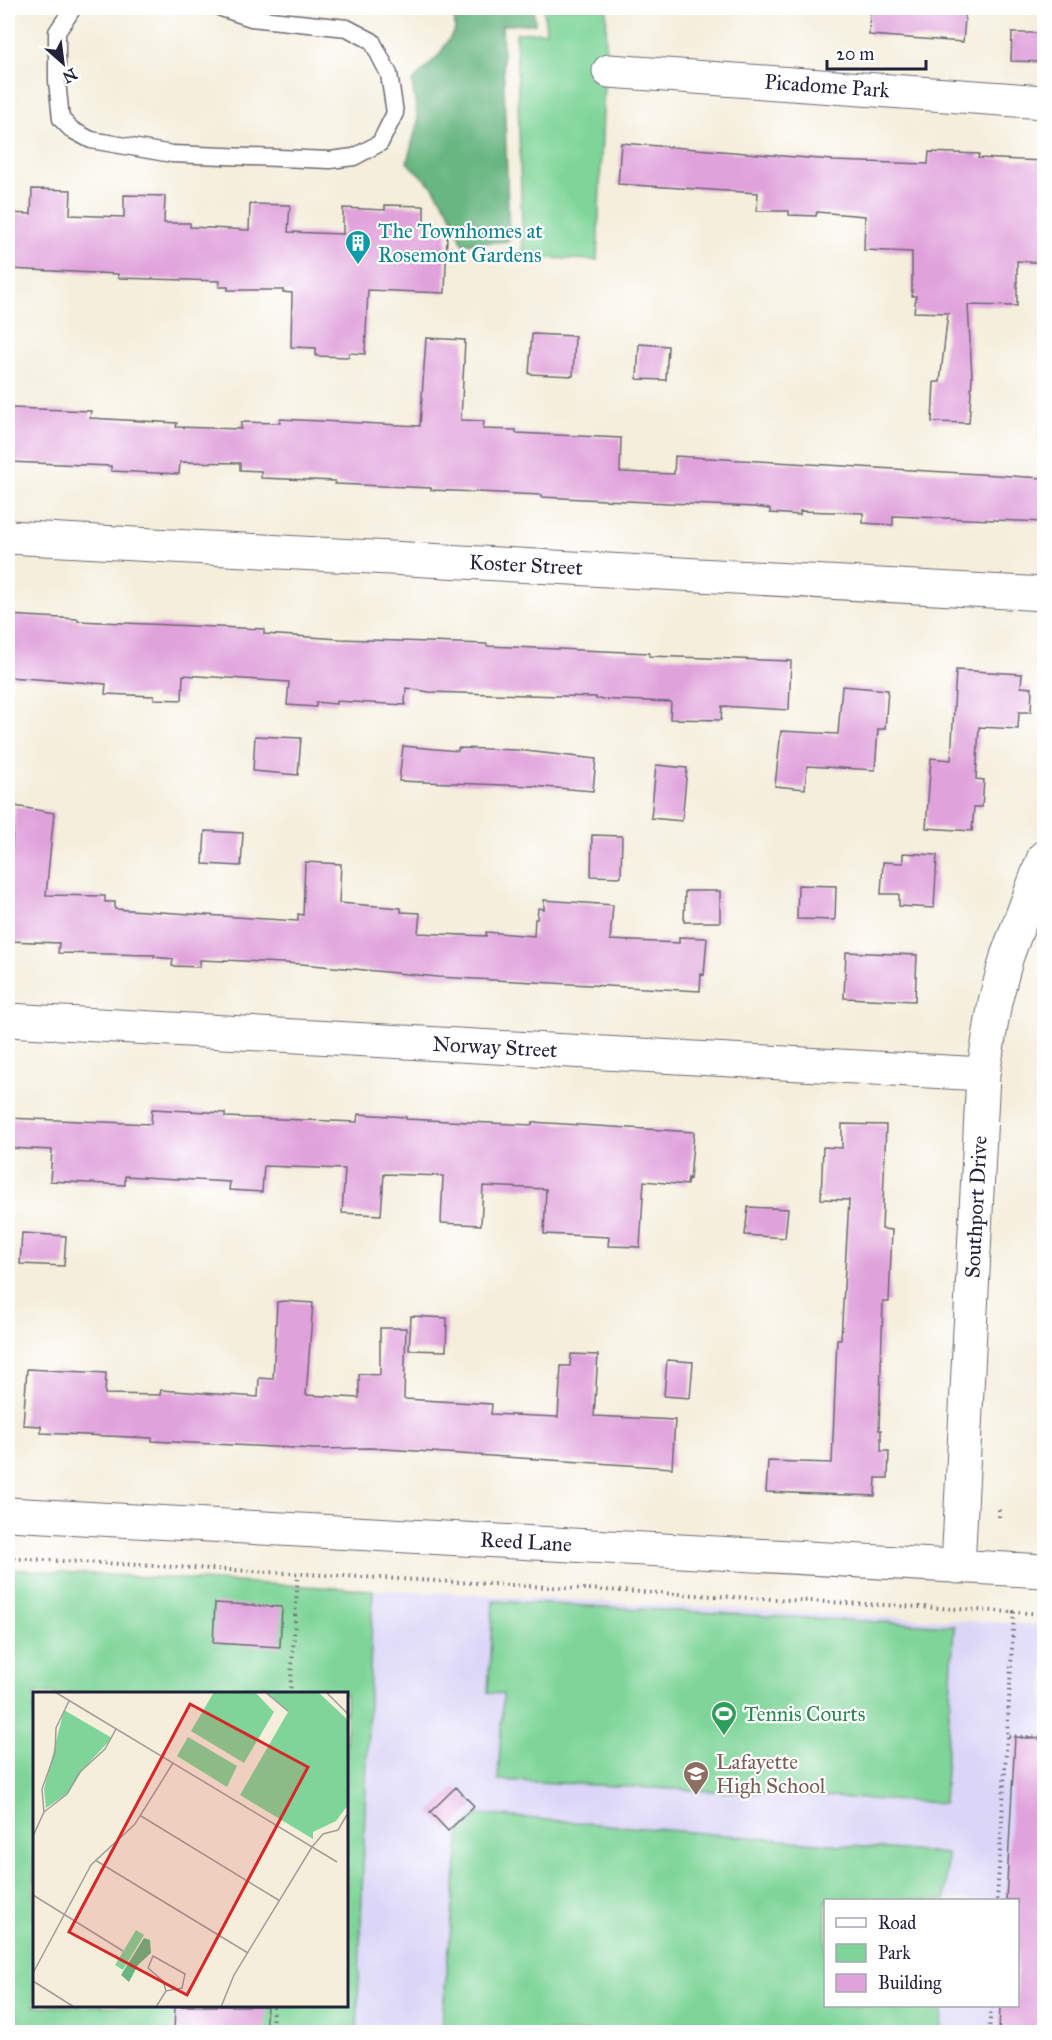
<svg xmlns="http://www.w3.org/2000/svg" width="1052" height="2040" viewBox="0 0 1052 2040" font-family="'IM FELL Great Primer',serif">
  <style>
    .built { fill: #dbd6f7; fill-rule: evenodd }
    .green { fill: #7fd599; stroke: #507c6a; stroke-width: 1.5; fill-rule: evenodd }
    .forest { fill: #67b681; stroke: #446c5e; stroke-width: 1.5 }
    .building { fill: #e0a2db }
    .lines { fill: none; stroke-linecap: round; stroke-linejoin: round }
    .lane-casing { stroke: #6c6973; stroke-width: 19 }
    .street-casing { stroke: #6c6973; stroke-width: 35 }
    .path { stroke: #6c6973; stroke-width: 4; stroke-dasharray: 1.5 4.5; stroke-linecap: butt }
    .lane { stroke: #fff; stroke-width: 16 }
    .street { stroke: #fff; stroke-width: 33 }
    .labels { text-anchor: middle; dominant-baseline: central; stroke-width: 4.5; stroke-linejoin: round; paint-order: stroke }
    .street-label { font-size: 21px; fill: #22223b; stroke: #fff }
    .culture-label { font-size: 21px; fill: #0d838f; stroke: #fff; text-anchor: start }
    .leisure-label { font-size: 21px; fill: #27864d; stroke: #fff; text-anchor: start }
    .education-label { font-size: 21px; fill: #785e54; stroke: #fff; text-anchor: start }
    .inset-road { fill: none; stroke: #a09c9b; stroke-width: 1.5 }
    .view { fill: #d62828; fill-opacity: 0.15; stroke: #d62828; stroke-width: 3 }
    .inset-edge { fill: none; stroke: #22223b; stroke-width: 3 }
  </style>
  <rect width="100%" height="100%" fill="#fff"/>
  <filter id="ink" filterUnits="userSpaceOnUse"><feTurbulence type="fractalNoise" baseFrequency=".0167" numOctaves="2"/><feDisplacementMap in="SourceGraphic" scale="12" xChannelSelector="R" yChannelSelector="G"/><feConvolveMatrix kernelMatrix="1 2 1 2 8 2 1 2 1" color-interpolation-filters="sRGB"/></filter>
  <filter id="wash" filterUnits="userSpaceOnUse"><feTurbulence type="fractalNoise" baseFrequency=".008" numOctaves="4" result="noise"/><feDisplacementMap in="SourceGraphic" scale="24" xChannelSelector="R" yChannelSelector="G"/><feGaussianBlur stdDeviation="1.35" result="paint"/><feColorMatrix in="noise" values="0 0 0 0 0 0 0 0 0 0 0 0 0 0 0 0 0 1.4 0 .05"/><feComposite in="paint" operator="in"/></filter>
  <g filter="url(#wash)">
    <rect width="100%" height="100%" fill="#f4eedb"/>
    <!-- built -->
    <path class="built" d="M8 1570 1044 1625V2032H8ZM34 1694H346V2006H34ZM826 1900H1018V2006H826Z"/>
    <!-- green -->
    <path class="green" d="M544 8H607L597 260 523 257 516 33 546 32Z
      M8 1569 373 1590 357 2032H8ZM34 1694H346V2006H34Z
      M493 1601 954 1626 944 1803 498 1780 503 1694 488 1693Z
      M479 1814 947 1854 945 1900H826V2006H942L941 2032H441L460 1832Z"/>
    <!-- forest -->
    <path class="forest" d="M454 8H534L535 24 502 25 509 241 463 244 450 212 433 187 407 162 418 121 412 82 439 55 455 30Z"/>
    <g id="blocks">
      <!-- building -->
      <path class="building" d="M870 8H966L963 42 869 35Z
        M1012 33H1044V62L1011 61Z
        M621 143 832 160V161L928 164 929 152 979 154 978 158 1044 161V263L1017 261V306L968 305 972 377 969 423 932 422 934 382H940L948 313 914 312 916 296H912V252L864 250 865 216 817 212 816 216 789 215V211H757L758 193 618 184Z
        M32 189 71 190 70 215 124 217V195L165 196 164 223H190V227L249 230 250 204 290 205 288 232 343 234V208L385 210V205L424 206V233L447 234 445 293 368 290 365 354 349 353V357L316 356V348L291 347 292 293 283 292V290H228V287H219L220 281 118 278V274L8 269V213L31 214Z
        M532 334 575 336 573 376 529 374Z
        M426 338 465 340 461 420 484 421 483 429 516 430V433L621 438 620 472 674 474 675 456 1044 478V522L893 516V525L863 523V513L800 511V515L770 513V509L754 507 541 497 542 495 431 490V488L335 484V481L261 478V471L240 470V463L180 462 179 474 111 471V466L8 462 11 408 91 411 90 418 177 423 176 427 241 429V422L280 423V419L420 426Z
        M639 344 668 346 666 380 637 379Z
        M8 615 78 619V621L264 629V634L340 639 487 644V646L649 653V656L791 661 789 710 722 706 721 720 670 719 671 702 596 699V697L429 692 406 688 405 705 336 701V704L316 702V707L287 705 289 682 183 675 182 700 154 699V696L105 694 106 684 8 677Z
        M956 670 1022 674 1021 687 1032 688 1031 712H1019L1018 729 979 727 976 779 984 780 982 807H974L972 831 926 828 931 758 951 760Z
        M842 686 888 690 885 729H878L875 770 807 766 805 789 775 786 781 731 838 734Z
        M255 736 301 738 298 775 253 771Z
        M403 746 458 751V748L517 750 596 759 593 791 532 786 399 781Z
        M656 765 687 768 682 821 651 818Z
        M15 806 54 813 46 895 105 896V902H115V909L298 921V914L303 915 305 862 341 864 339 903 401 908V912L420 913 418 933 486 936V932L534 936 535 919H537L538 908 544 909V900L613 905 610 940 679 943V937L707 938 704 975 701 974 700 991 438 977 302 964 224 960V961L200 960V967L172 966 173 959 154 957 155 955 58 953 59 943 8 941V888Z
        M205 831 243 833 241 866 203 864Z
        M592 835 622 836 621 877 591 876Z
        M903 853 937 855 934 908 899 906V894H881L883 862 903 863Z
        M798 885 836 886 835 920 797 919Z
        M685 891H720V922H684Z
        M846 952 917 955 915 1001 844 998Z
        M152 1109 225 1113V1117L357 1122 358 1114 406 1117V1119L532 1125V1122L694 1132 690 1179 688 1178 687 1185 644 1181 640 1247 608 1246 609 1237 544 1234 546 1189 483 1186 481 1225 441 1223 443 1176 384 1174 381 1215 342 1213 345 1169 264 1166 262 1192 229 1190 230 1182 125 1176V1185L50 1181 52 1150 8 1148V1118L151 1124Z
        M842 1124 886 1125 882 1229 892 1230 889 1302H883L879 1430H881V1451H889L888 1478H876L875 1496 766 1492 768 1461 832 1463 837 1339H841L849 1200 821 1199 823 1147 842 1148Z
        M748 1207 788 1209 785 1238 745 1235Z
        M22 1233 66 1236 64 1266 20 1264Z
        M284 1301 313 1303 306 1395 359 1398V1374L380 1375V1328H406L404 1399 492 1404 491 1414 558 1417 561 1366H570L571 1354 598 1355 594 1416 675 1420 672 1468 370 1448 316 1449 152 1441V1438L41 1433V1426L23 1425 27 1369 106 1373 105 1394 160 1395 161 1390 258 1397 259 1378 273 1379 277 1302Z
        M411 1316 447 1318 446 1351 409 1350Z
        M667 1360 693 1362 690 1398 664 1396Z
        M215 1603 282 1607 280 1647 213 1643Z
        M1015 1737 1044 1739V2032H999L1000 2006H1017V1900H1006Z
        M456 1787 474 1806 448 1831 430 1812Z
        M175 2006H267L265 2032H174Z"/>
    </g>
  </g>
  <g filter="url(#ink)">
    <use href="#blocks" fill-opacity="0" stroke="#6c6973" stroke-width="1.5"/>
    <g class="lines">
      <defs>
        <path id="lane" d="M73 8 57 32V81L61 119 72 130 91 140 172 154 330 160 354 157 380 143 395 113 389 74 372 41 347 28 251 18 221 8"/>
        <path id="street" d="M609 71 1044 102
          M8 537 1044 594
          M8 1020 983 1074
          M8 1514 1044 1571
          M958 1567 983 1074 995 1002 1007 956 1044 857"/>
      </defs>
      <!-- lane casing -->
      <use href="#lane" class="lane-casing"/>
      <!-- street casing -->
      <use href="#street" class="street-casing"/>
      <!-- path -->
      <path class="path" d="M999 1517V1507
        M8 1558 1014 1612
        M1044 1614 1014 1612 1007 1736 1044 1738
        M290 1694 298 1575
        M997 1900 1007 1736
        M272 2032 273 2006
        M989 2032 991 2006"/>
      <!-- lane -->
      <use href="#lane" class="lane"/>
      <!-- street -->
      <use href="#street" class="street"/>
    </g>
  </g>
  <!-- icons -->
  <defs>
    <symbol id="building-pin" viewBox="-11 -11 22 30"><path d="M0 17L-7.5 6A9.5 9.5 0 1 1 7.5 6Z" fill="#0f9aa8" stroke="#fff"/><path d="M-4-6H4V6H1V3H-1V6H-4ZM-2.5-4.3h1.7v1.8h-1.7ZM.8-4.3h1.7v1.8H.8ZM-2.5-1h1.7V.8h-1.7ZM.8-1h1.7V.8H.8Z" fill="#fff"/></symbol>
    <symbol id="stadium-pin" viewBox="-11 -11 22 30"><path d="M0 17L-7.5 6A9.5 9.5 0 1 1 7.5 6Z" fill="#2e9e5b" stroke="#fff"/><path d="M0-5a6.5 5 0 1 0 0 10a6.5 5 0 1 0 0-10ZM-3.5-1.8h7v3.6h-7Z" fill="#fff"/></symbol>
    <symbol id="school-pin" viewBox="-11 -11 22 30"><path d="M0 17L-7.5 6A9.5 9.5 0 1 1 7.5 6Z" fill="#8d6e63" stroke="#fff"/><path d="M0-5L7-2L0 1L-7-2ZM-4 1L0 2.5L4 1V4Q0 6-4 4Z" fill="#fff"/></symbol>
  </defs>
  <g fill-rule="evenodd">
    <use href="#building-pin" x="343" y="228" width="30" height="40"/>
    <use href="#stadium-pin" x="709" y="1699" width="30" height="40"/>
    <use href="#school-pin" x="681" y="1759" width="30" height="40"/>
  </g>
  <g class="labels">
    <!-- street labels -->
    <g class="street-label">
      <text transform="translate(827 86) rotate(4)">Picadome Park</text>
      <text transform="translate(526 565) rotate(3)">Koster Street</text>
      <text transform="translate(495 1047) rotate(3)">Norway Street</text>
      <text transform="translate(976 1207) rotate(-87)">Southport Drive</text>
      <text transform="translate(526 1542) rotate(3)">Reed Lane</text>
    </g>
    <!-- culture labels -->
    <g class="culture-label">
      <text x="378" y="231">The Townhomes at<tspan x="378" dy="24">Rosemont Gardens</tspan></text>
    </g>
    <!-- leisure labels -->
    <g class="leisure-label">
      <text x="744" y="1714">Tennis Courts</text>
    </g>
    <!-- education labels -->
    <g class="education-label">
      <text x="716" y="1762">Lafayette<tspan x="716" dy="24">High School</tspan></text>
    </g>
  </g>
  <!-- overview -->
  <g transform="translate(33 1692)">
    <rect width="315" height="315" fill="#f4eedb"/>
    <path d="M181 0H222L241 20 211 71 158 39ZM232 0H285L315 28V113L303 129 280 140V147L207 103 255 20ZM31 18 79 46 50 77 36 100 13 116 11 97ZM155 45 204 74 194 95 144 64ZM103 238 111 243 90 278 82 273Z" fill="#7fd599"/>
    <path d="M111 246 117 248 118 261 105 273 96 290 88 283Z" fill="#67b681"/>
    <path class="inset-road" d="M22 0 304 170M232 0 255 19M293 0 315 22M11 120 34 102 47 80 72 57 83 37M108 124 247 209M0 144 11 120 9 97 22 61 23 36 36 9M62 168 215 261M0 203 90 259M120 264 152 282 149 296 133 299 130 289 115 276ZM0 281 58 173 102 132 140 71M0 289 41 315M123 315 133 299M188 315 201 283 279 155 290 142 305 138 315 121"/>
    <path class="view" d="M157 12 275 75 154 303 36 240Z"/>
    <rect width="315" height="315" class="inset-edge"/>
  </g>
  <!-- margin -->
  <rect width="1052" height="2040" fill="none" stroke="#fff" stroke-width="30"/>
  <!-- legend -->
  <rect x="824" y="1899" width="195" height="108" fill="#ffffff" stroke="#a7a7b1" stroke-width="1.5"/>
  <rect x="836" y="1918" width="30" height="9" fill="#ffffff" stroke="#a7a7b1" stroke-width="1.5"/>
  <text x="878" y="1929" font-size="18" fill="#22223b">Road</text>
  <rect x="836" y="1944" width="30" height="18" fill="#7fd599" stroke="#a7a7b1" stroke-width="1.5"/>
  <text x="878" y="1959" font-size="18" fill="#22223b">Park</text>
  <rect x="836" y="1974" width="30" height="18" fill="#e0a2db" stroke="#a7a7b1" stroke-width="1.5"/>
  <text x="878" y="1989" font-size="18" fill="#22223b">Building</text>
  <!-- north arrow -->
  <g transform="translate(63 63) rotate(152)" stroke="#ffffff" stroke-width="4.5" paint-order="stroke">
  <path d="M0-4.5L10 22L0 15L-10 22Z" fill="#22223b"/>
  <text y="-9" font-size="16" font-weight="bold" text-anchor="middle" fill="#22223b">N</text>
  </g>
  <!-- scale -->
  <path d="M827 60v9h99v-9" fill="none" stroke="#22223b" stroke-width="3"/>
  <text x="836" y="60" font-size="18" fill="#22223b" stroke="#ffffff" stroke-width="4.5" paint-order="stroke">20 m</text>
</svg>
